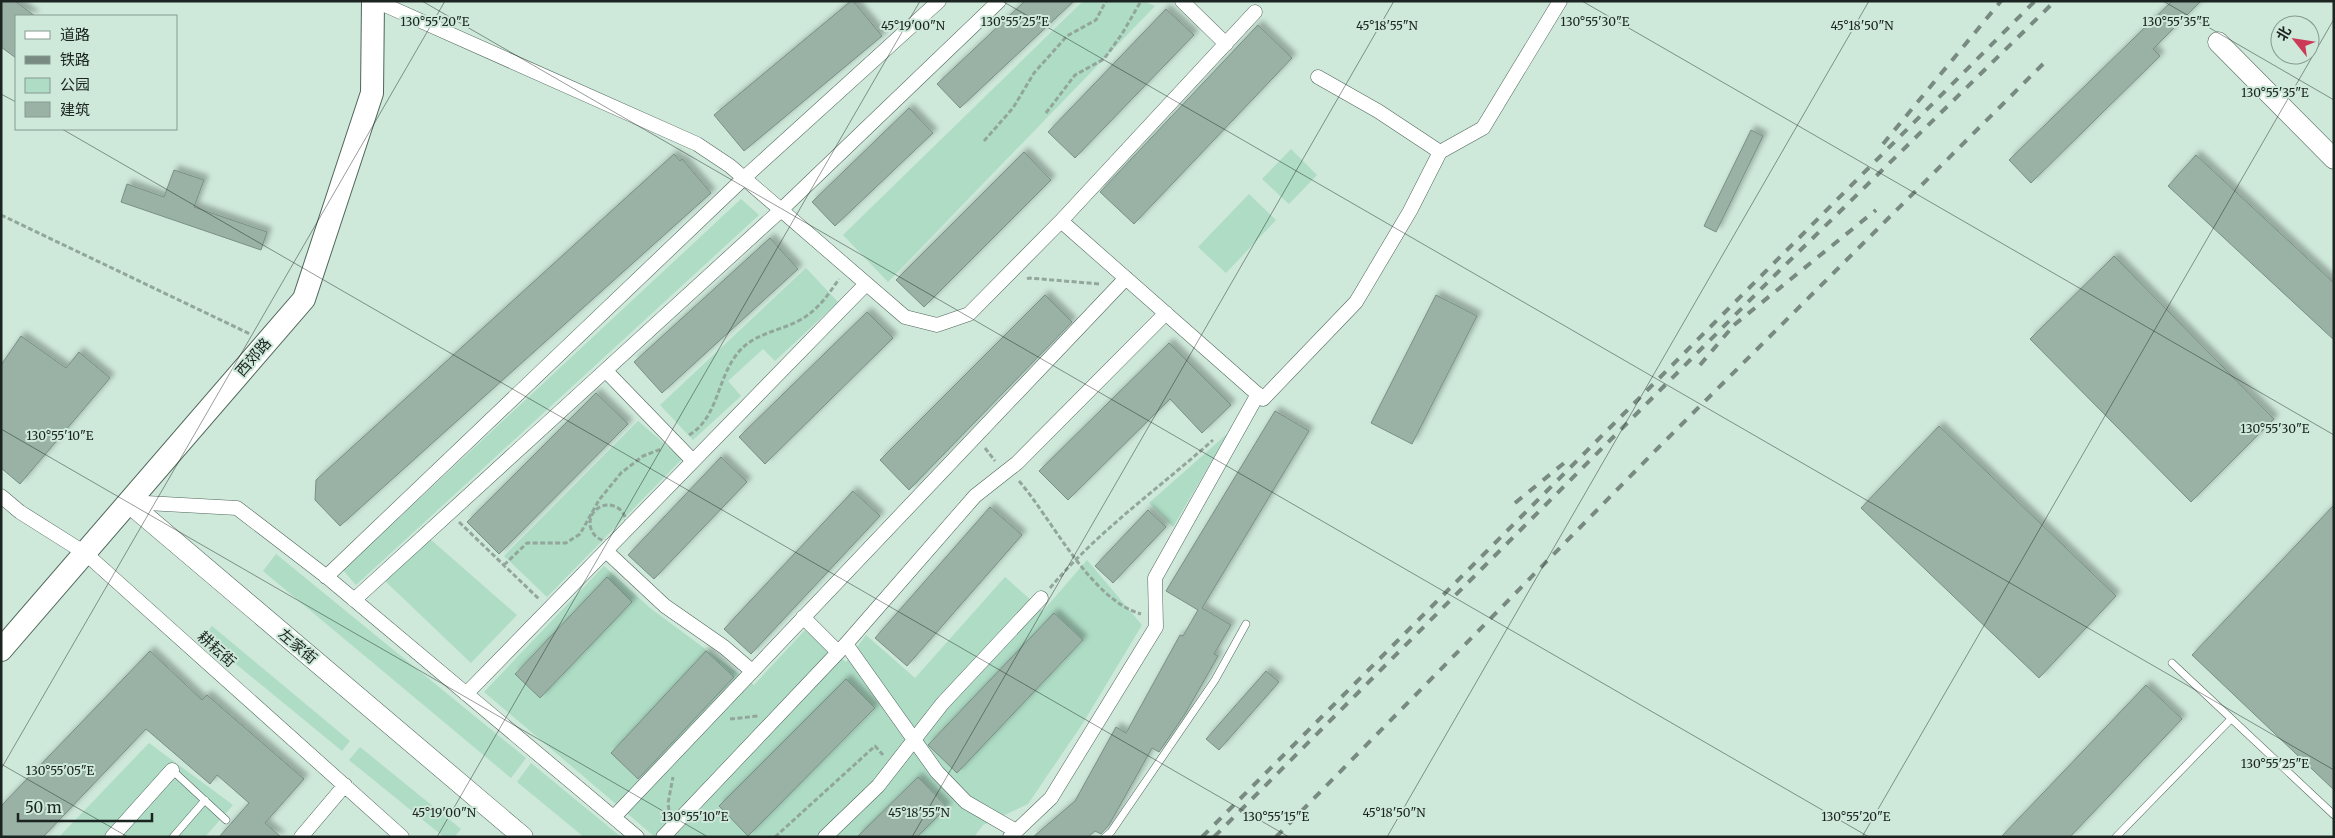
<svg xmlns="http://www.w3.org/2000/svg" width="2335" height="838" viewBox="0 0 2335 838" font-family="Merriweather,'Noto Sans SC',serif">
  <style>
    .green { fill: #aedcc5; fill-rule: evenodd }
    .building { fill: #99b2a5; stroke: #799084; filter: url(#shadow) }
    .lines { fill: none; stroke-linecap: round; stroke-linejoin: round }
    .lane-casing { stroke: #4f665b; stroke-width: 8 }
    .street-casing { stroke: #4f665b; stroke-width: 15 }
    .secondary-casing { stroke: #4f665b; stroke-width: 21 }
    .primary-casing { stroke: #4f665b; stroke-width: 24 }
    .path { stroke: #92a69b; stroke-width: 3; stroke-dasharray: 5 2.5; stroke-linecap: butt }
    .lane { stroke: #fff; stroke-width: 7 }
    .street { stroke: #fff; stroke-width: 14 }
    .secondary { stroke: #fff; stroke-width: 20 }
    .primary { stroke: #fff; stroke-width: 22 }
    .rail { stroke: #788a81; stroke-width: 4; stroke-dasharray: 9 9; stroke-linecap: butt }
    .ticks { fill: none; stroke: #1b2420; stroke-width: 1; stroke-opacity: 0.45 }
    .labels { text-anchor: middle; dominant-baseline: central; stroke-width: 4; stroke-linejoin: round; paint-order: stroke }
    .street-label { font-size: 15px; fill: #1b2420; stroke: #cee8da }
    .ticks-label { font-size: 12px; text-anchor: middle; fill: #1b2420; stroke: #cee8da; stroke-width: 4; stroke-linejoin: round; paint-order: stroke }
  </style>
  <defs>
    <filter id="shadow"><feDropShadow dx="4.5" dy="-4.5" stdDeviation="2.5" flood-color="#0004"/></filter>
  </defs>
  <rect width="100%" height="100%" fill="#cee8da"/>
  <!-- green -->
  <path class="green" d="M1083 1H1143L1155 6 888 282 843 235Z
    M1291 149 1317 175 1289 204 1262 179Z
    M1249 194 1276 220 1226 273 1198 247Z
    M741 199 759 215 356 585 343 570Z
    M806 268 838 302 775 361 763 349 728 381 741 396 693 440 660 405Z
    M638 421 682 459 547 597 504 556Z
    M1228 433 1173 527 1149 503Z
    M429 538 517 615 471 663 384 580Z
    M276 554 526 758 511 778 263 571Z
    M1087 560 1142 625 1083 723 1028 804 983 825 974 837H917L947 807 918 777 857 837H655L484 692 604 566 650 608 754 685 805 630 846 662 866 635 915 678 1005 577 1043 611ZM606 578 632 602 540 698 515 673ZM1054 613 1083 641 957 772 928 745ZM706 652 734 677 638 779 611 753ZM846 680 875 709 748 835 719 806Z
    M212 626 350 741 342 751 203 637Z
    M149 743 233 805 205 837H59Z
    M360 747 461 829 454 837H444L349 760Z
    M531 763 621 837H584L517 782Z"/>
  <!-- building -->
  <path class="building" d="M1 1H15L35 16H16V58L1 47Z
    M851 1H853L882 36 744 151 714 115Z
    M1025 1H1074L960 108 937 84Z
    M2172 1H2201L2153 49 2160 56 2031 183 2009 160Z
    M1166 9 1194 35 1075 158 1048 132Z
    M1258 25 1292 58 1134 224 1100 192Z
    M909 108 933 133 835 226 812 202Z
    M1751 130 1763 136 1716 232 1704 226Z
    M1024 152 1051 180 924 307 896 280Z
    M674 154 680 161 682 159 711 193 340 526 315 500 316 480Z
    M2196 155 2334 283V340L2168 186Z
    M174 170 204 180 194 207 267 232 261 250 121 202 127 184 164 197Z
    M770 238 798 269 662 393 634 362Z
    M2114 256 2274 419 2191 502 2030 339Z
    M1045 295 1072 322 909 490 880 460Z
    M1436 295 1477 316 1412 444 1371 423Z
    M867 312 893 338 765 464 739 437Z
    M21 336 66 368 79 352 110 378 20 484 1 468V365Z
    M1169 343 1231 405 1202 433 1170 399 1068 500 1039 471Z
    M596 393 628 424 499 554 467 522Z
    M1275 411 1309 431 1202 608 1231 625 1214 654 1218 656 1185 714 1159 752 1152 748 1109 825 1101 834 1095 831 1088 837H1033L1075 801 1116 727 1126 733 1180 635 1183 636 1198 610 1166 591Z
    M1939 426 2116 596 2039 678 1861 508Z
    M721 457 747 482 654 579 628 555Z
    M853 491 880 516 751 654 724 629Z
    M2334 505V790L2192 655Z
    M990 507 1022 535 907 666 875 638Z
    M1148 510 1166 527 1113 583 1095 566Z
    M607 577 632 602 540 698 515 674Z
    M1054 613 1083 640 957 773 928 745Z
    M150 651 202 700 207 695 304 779 265 823 281 837H219L249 803 217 775 210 784 146 729 43 837H1V806Z
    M706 651 734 677 638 779 611 753Z
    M1266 671 1279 682 1219 750 1206 739Z
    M846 679 875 708 748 836 719 806Z
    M2146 685 2182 719 2070 837H2001Z
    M918 777 947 807 917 837H857Z"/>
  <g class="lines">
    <defs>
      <path id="lane" d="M2172 663 2334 815
        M172 770 226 820
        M173 837 205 800
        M1105 837 1111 832 1215 680 1246 624
        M2116 837 2231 719"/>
      <path id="street" d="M376 1 697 144 730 166 905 317 937 325 969 314 1061 221 1263 399 1356 302 1410 211 1440 152 1378 111 1318 77
        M1182 1 1226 44
        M1440 152 1483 128 1560 1
        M1061 221 1255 12
        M606 371 693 461
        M1 496 20 512 85 553 402 837
        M128 502 237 508 327 577 637 837
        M606 551 665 606 724 647 752 671
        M326 577 744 178 939 1
        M354 600 781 210 999 1
        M803 617 838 652
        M846 644 937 772 966 802 1016 831
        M466 694 866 284
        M614 817 1126 278
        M112 837 172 770
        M301 837 345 785
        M663 837 846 644 975 496 1017 463 1166 313
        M825 837 878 786 942 704 1041 598
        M1010 837 1051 798 1156 627 1155 578 1258 394"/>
      <path id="secondary" d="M2218 42 2334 159
        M128 502 523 837"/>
      <path id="primary" d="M1 650 304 299 372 93 373 1"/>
    </defs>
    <!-- lane casing -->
    <use href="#lane" class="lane-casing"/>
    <!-- street casing -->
    <use href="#street" class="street-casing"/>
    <!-- secondary casing -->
    <use href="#secondary" class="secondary-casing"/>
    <!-- primary casing -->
    <use href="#primary" class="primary-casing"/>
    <!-- path -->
    <path class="path" d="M1046 113 1075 75 1104 59 1122 34 1141 1
      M984 141 1013 108 1034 73 1067 36 1096 20 1106 1
      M1 215 250 334
      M1027 279 1029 278 1100 284
      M689 435C718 418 717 379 737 354 753 333 778 332 800 320 818 310 828 295 839 279
      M985 448 995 461
      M1019 481C1052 519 1090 599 1141 614
      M590 523a18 18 0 1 1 36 0a18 18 0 1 1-36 0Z
      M459 522 539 599
      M504 565 527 543H566L580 534 599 500 621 473 643 456 661 449
      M1050 588C1098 531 1158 489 1213 440
      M730 719 758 716
      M669 810 668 803 673 777
      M775 837 875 746 883 755"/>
    <!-- lane -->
    <use href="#lane" class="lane"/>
    <!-- street -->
    <use href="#street" class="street"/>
    <!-- secondary -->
    <use href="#secondary" class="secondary"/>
    <!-- primary -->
    <use href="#primary" class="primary"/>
    <!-- rail -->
    <path class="rail" d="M1883 144 2001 1
      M1734 325 1876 210
      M1700 365 1734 325
      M1515 503 1569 459
      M1202 837 2035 1
      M1214 837 1773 277 2055 1
      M1276 837 1658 448 2047 60"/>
  </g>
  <!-- ticks -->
  <path class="ticks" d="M422 1 1869 837M1002 1 2334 770M1582 1 2334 435M2163 1 2334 100M1 94 16 102M62 129 1289 837M1 429 708 837M1 764 128 837M1 769 445 1M437 837 920 1M912 837 1394 1M1387 837 1869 1M1862 837 2334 19"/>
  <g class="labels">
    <!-- street labels -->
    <g class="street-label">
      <text transform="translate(253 357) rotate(-49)">西郊路</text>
      <text transform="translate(298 646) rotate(40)">左家街</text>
      <text transform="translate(217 649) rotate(42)">耕耘街</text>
    </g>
  </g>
  <g class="ticks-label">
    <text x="435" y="26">130°55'20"E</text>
    <text x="1015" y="26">130°55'25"E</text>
    <text x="1595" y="26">130°55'30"E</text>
    <text x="2176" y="26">130°55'35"E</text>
    <text x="913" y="30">45°19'00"N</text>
    <text x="1387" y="30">45°18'55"N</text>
    <text x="1862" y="30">45°18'50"N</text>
    <text x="2275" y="97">130°55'35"E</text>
    <text x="2275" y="433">130°55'30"E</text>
    <text x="60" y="440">130°55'10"E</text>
    <text x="2275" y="768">130°55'25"E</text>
    <text x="60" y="775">130°55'05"E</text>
    <text x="444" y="817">45°19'00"N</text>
    <text x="919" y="817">45°18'55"N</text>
    <text x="1394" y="817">45°18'50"N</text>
    <text x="695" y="821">130°55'10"E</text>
    <text x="1276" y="821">130°55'15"E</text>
    <text x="1856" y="821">130°55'20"E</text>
  </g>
  <!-- border -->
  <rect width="2335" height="838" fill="none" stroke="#1b2420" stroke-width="5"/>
  <!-- legend -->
  <rect x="15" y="15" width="162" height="115" fill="#cee8da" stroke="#869a90"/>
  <rect x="25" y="31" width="25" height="8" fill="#ffffff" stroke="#869a90"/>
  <text x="60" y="40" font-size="15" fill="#1b2420">道路</text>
  <rect x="25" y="56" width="25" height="8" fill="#788a81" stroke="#869a90"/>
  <text x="60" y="65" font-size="15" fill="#1b2420">铁路</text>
  <rect x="25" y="78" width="25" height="15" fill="#aedcc5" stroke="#869a90"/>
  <text x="60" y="90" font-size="15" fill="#1b2420">公园</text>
  <rect x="25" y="102" width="25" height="15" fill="#99b2a5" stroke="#869a90"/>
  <text x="60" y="115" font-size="15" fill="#1b2420">建筑</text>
  <!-- north arrow -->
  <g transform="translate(2295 40) rotate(300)"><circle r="24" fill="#cee8da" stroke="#869a90"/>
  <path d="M0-4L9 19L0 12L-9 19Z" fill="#cb3b58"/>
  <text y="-8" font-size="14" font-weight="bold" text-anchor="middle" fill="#1b2420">北</text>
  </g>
  <!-- scale -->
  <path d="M18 813v8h134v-8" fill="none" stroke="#1b2420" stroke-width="2.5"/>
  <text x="25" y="813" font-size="15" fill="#1b2420" stroke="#cee8da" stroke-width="4" paint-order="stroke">50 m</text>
</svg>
